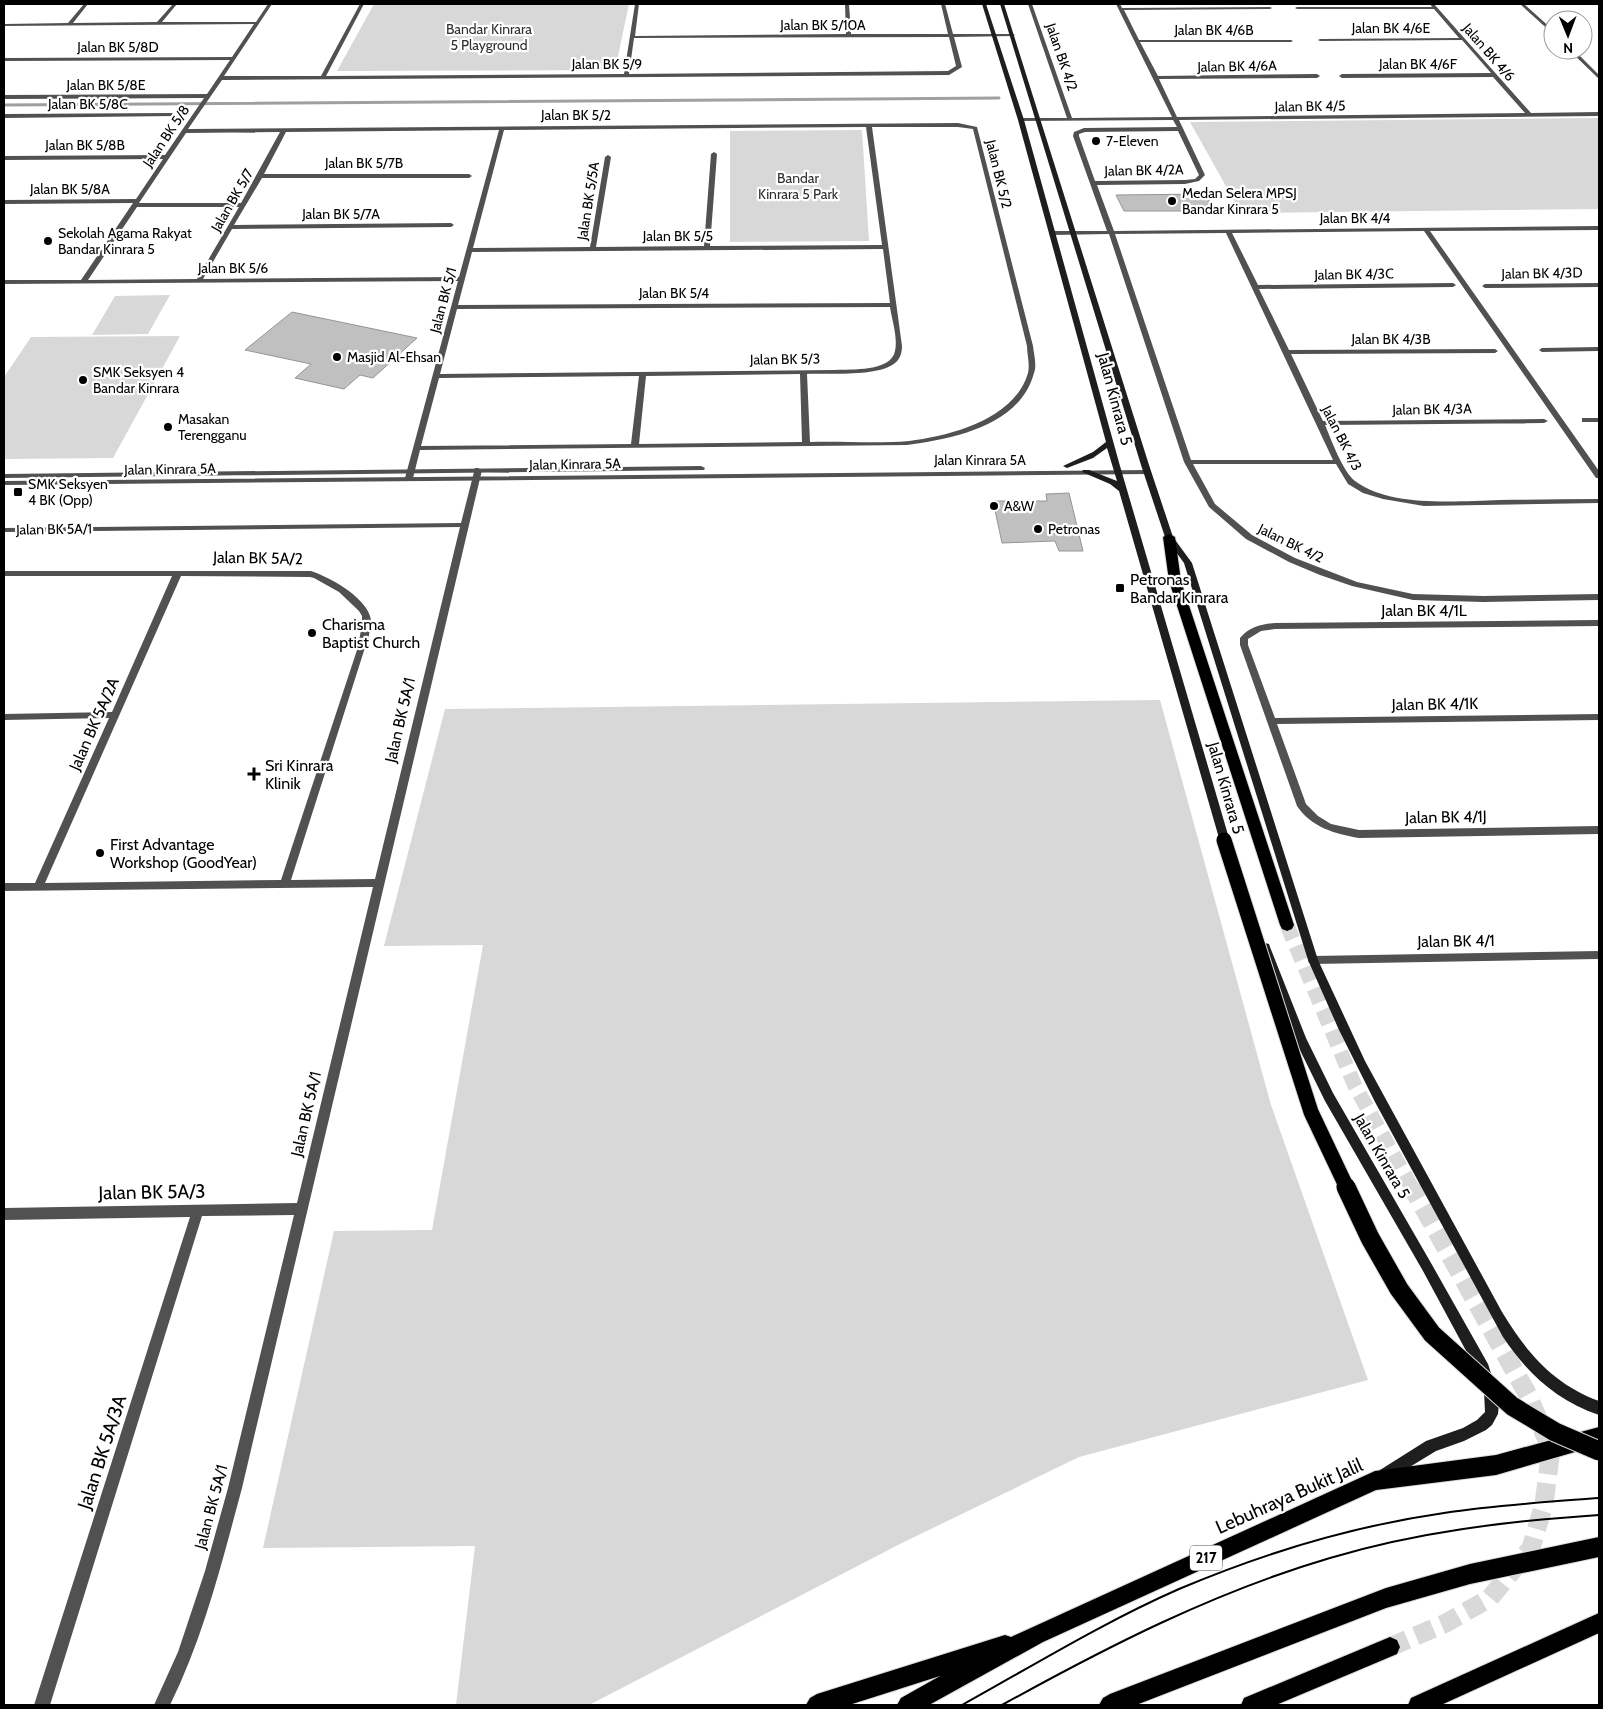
<svg xmlns="http://www.w3.org/2000/svg" width="1603" height="1709" viewBox="0 0 1603 1709" font-family="Cabin,sans-serif">
  <style>
    .green { fill: #d8d8d8 }
    .lines { fill: none; stroke-linecap: round; stroke-linejoin: round }
    .stream { stroke: #9f9f9f; stroke-width: 3 }
    .building { fill: #c0c0c0; stroke: #959595 }
    .trunk-tunnel-far1 { stroke: #d9d9d9; stroke-width: 15; stroke-dasharray: 15 8; stroke-linecap: butt }
    .trunk-tunnel { stroke: #d9d9d9; stroke-width: 19; stroke-dasharray: 19 9; stroke-linecap: butt }
    .trunk-casing { stroke: #dbdbdb; stroke-width: 2 }
    .minor { fill: #515151; fill-rule: evenodd }
    .tertiary { fill: #515151; fill-rule: evenodd }
    .secondary { fill: #1e1e1e; fill-rule: evenodd }
    .trunk { fill: #000; fill-rule: evenodd }
    .tram { stroke: #000; stroke-width: 2 }
    .trunk-bridge-far1-casing { stroke: #dbdbdb; stroke-width: 17; stroke-linecap: butt }
    .trunk-bridge-casing { stroke: #dbdbdb; stroke-width: 21; stroke-linecap: butt }
    .trunk-bridge-far1 { stroke: #000; stroke-width: 15 }
    .trunk-bridge { stroke: #000; stroke-width: 19 }
    .poi-dot { fill: #000; stroke: #fff; stroke-width: 2 }
    .labels { text-anchor: middle; dominant-baseline: central; stroke-width: 4.5; stroke-linejoin: round; paint-order: stroke }
    .far-street-label { font-size: 14px; fill: #000; stroke: #fff }
    .far-park-label { font-size: 14px; fill: #2f2f2f; stroke: #fff }
    .far-poi-label { font-size: 14px; fill: #000; stroke: #fff; text-anchor: start }
    .shield { fill: #fff; stroke: #4c4c4c; stroke-width: 1 }
    .shield-label { font-size: 15px; font-weight: bold; fill: #000 }
    .street-label { font-size: 16px; fill: #000; stroke: #fff }
    .poi-label { font-size: 16px; fill: #000; stroke: #fff; text-anchor: start }
    .near-street-label { font-size: 19px; fill: #000; stroke: #fff }
  </style>
  <rect width="100%" height="100%" fill="#fff"/>
  <!-- green -->
  <path class="green" d="M374 4H629L615 70 337 71Z
    M1599 118V209L1241 213 1190 122Z
    M862 130 869 241 730 242V131Z
    M170 295 148 334 92 335 115 296Z
    M180 336 113 458 4 459V377L31 337Z
    M1160 700 1271 1105 1368 1380 1079 1457 900 1544 589 1705H456L475 1546 263 1548 334 1231 432 1230 483 945 384 946 445 709Z"/>
  <g class="lines">
    <!-- stream -->
    <path class="stream" d="M4 105 999 98"/>
  </g>
  <!-- building -->
  <path class="building" d="M1207 194 1212 211H1124L1116 195Z
    M292 312 417 338 373 378 360 375 344 389 295 378 311 364 245 350Z
    M1069 493 1083 551H1059L1055 541 1002 543 993 501H1047L1046 494Z"/>
  <g class="lines">
    <!-- trunk-tunnel-far1 -->
    <path class="trunk-tunnel-far1" d="M1287 925 1355 1086 1412 1188"/>
    <!-- trunk-tunnel -->
    <path class="trunk-tunnel" d="M1390 1647 1446 1623 1490 1598 1531 1548 1544 1504 1550 1457 1547 1440 1528 1395 1412 1187"/>
    <defs>
      <path id="trunk" d="M1169 534 1175 537 1181 581 1294 925 1292 929 1287 931 1282 929 1280 925 1169 581 1163 537Z
        M1599 1427V1445L1496 1475 1376 1490 1043 1642 929 1705H897L901 1698 940 1676 849 1705H806L810 1698 817 1694 1005 1635 1011 1637 1375 1471 1496 1455Z
        M1599 1537V1557L1470 1584 1386 1608 1136 1705H1099L1103 1698 1110 1694 1386 1588 1470 1564Z
        M1599 1613V1633L1441 1705H1408L1411 1698Z
        M1390 1637 1397 1640 1400 1647 1397 1654 1276 1705H1241L1244 1698Z"/>
    </defs>
    <!-- trunk casing -->
    <use href="#trunk" class="trunk-casing"/>
    <!-- minor -->
    <path class="minor" d="M84 4H88L73 23 157 22 173 4H177L162 22H256L268 4H272L224 76H321L360 4H364L326 76 624 74 635 4H639L635 36 846 34 845 4H849L851 34H948L941 4H945L953 34H1013L1015 35 1013 36 954 37 962 67 949 75 222 80 188 129 958 123 977 127 1033 346C1034 355 1037 365 1034 373 1020 426 953 439 907 445L420 450 413 478 409 480H406L405 478 458 281 4 284V280H81L133 203 4 204V200L136 199 163 159 4 160V156L165 155 204 98 4 99V95L207 94 230 60 4 61V58L232 57 254 24 4 26V24L68 23ZM949 37 956 66 948 71 629 74 634 38ZM866 127 882 245 710 246 717 154 714 152 711 154 704 246 596 247 611 157 608 155 605 157 590 247 473 248 504 130ZM872 127H958L973 129 1027 346C1027 354 1030 364 1028 373 1015 419 951 436 909 441 876 444 842 441 810 442L807 374C828 373 879 377 895 363 900 359 902 353 902 346ZM499 130 459 277 203 279 232 229 451 227 454 225 451 223 234 225 262 178H469L472 176 469 174H264L286 132ZM280 132 241 203H139L186 133ZM137 207H239L197 279 88 280ZM883 249 890 303 458 305 472 252ZM890 307C892 320 898 338 895 351 891 372 851 369 835 370L440 374 457 309ZM800 374 802 442 639 444 646 376ZM639 376 631 444 421 446 439 378Z
      M1028 4H1032L1072 118 1172 117 1116 4H1120L1122 8 1270 7 1272 8 1270 9 1124 10 1139 40H1291L1293 41 1291 42H1140L1158 76 1317 74 1320 76 1317 78 1159 79 1177 117 1525 113 1493 77 1342 78 1339 76 1342 74 1491 73 1462 40 1320 41 1318 40 1320 39 1459 38 1434 9H1297L1295 8 1297 7H1432L1430 4H1434L1531 113 1599 112V116L1179 120 1205 175 1199 181 1185 184 1097 185 1114 231 1599 226V230L1430 231 1599 471V478H1596L1424 231 1232 233 1258 285 1453 283 1456 285 1453 287 1259 289 1289 350 1495 349 1498 351 1495 353 1291 354 1323 421 1544 419 1548 421 1544 423 1325 425C1331 439 1343 472 1355 481 1391 508 1458 501 1500 500 1533 500 1566 499 1599 499V503L1424 506 1383 499 1363 493 1348 484 1336 464H1193L1215 504 1252 535 1295 558 1357 582 1413 594 1483 596 1599 594V600L1483 602 1413 600 1352 586 1320 575 1289 562 1246 539 1209 507 1184 462 1109 234 1052 235 1049 233 1052 231H1107L1073 136 1074 132 1084 128 1177 127 1173 120 1019 121V119L1021 118H1067ZM1178 131 1199 175 1195 179 1185 180 1095 181 1079 136V134L1085 132ZM1226 233 1333 460H1191L1115 234Z
      M1520 4H1524L1553 30V34Z
      M1569 50H1574L1599 75V79Z
      M172 113 174 114V116L4 118V114Z
      M1599 283V287L1485 288 1482 286 1485 284Z
      M1599 347V351L1542 352 1539 350 1542 348Z
      M1582 418H1599V422H1582Z
      M475 468H478L482 470 469 525 242 1488C222 1562 204 1636 170 1705H154L178 1652 205 1571 228 1488 294 1215 202 1216 50 1705H34L190 1217 4 1220V1208L297 1203 373 887 4 891V883H35L109 718 4 720V714L112 712 172 576H4V571H311C329 577 364 596 370 616 372 622 370 629 369 635L291 880 375 879 460 527 4 532V528L461 523ZM181 576 310 577 314 578 339 592 359 611 362 616V624L358 647 281 880 45 883Z
      M1599 620V626L1275 629 1261 631 1248 639V645L1275 718 1599 714V720L1277 724 1306 804 1318 816 1331 824 1359 830 1599 826V834L1359 838C1335 834 1311 827 1297 806L1240 645V638C1249 627 1261 624 1275 623Z
      M1599 951V959L1313 964 1309 963 1308 960 1309 957 1313 956Z"/>
    <!-- tertiary -->
    <path class="tertiary" d="M701 466 705 468 704 470 4 478V474Z
      M1147 470H1150V474L4 485V481Z"/>
    <!-- secondary -->
    <path class="secondary" d="M982 4H986L1024 120 1120 466 1231 845 1226 849 1221 845 1119 491 1110 484 1082 472 1083 470H1089L1117 481 1107 448 1093 458 1067 468 1063 466 1093 452 1106 442 1018 120Z
      M1000 4H1004L1149 465 1173 537 1192 563 1318 960 1365 1061 1502 1312C1527 1353 1553 1384 1599 1401V1415C1556 1400 1528 1374 1503 1337L1375 1102 1339 1030 1308 960 1184 563 1165 537 1141 465Z
      M1265 943 1269 944 1270 947 1306 1038 1333 1093 1431 1263 1488 1364 1497 1391 1499 1403 1498 1414 1492 1425 1486 1430 1464 1441 1436 1451 1385 1482 1380 1480 1378 1475 1380 1470 1426 1441 1463 1428 1477 1420 1485 1412 1484 1391 1478 1373 1423 1271 1325 1101 1294 1038 1260 947 1261 944Z"/>
    <!-- trunk -->
    <use href="#trunk" class="trunk"/>
    <!-- tram -->
    <path class="tram" d="M962 1705C1034 1665 1104 1622 1179 1589 1264 1553 1353 1526 1444 1513 1496 1505 1547 1502 1599 1498
      M1002 1705C1107 1647 1214 1592 1330 1558 1417 1532 1508 1521 1599 1515"/>
    <defs>
      <path id="trunk-bridge-far1" d="M1224 840 1311 1112 1347 1188"/>
      <path id="trunk-bridge" d="M1346 1187 1370 1238 1399 1289 1432 1334 1512 1406 1555 1432 1599 1451"/>
    </defs>
    <!-- trunk-bridge-far1 casing -->
    <use href="#trunk-bridge-far1" class="trunk-bridge-far1-casing"/>
    <!-- trunk-bridge casing -->
    <use href="#trunk-bridge" class="trunk-bridge-casing"/>
    <!-- trunk-bridge-far1 -->
    <use href="#trunk-bridge-far1" class="trunk-bridge-far1"/>
    <!-- trunk-bridge -->
    <use href="#trunk-bridge" class="trunk-bridge"/>
  </g>
  <!-- markers -->
  <g class="poi-dot">
    <circle cx="1096" cy="141" r="5"/>
    <circle cx="1172" cy="201" r="5"/>
    <circle cx="48" cy="241" r="5"/>
    <circle cx="337" cy="357" r="5"/>
    <circle cx="83" cy="380" r="5"/>
    <circle cx="168" cy="427" r="5"/>
    <rect x="13" y="487" width="10" height="10" rx="2.5"/>
    <circle cx="994" cy="506" r="5"/>
    <circle cx="1038" cy="529" r="5"/>
    <rect x="1115" y="583" width="10" height="10" rx="2.5"/>
    <circle cx="312" cy="633" r="5"/>
    <path d="M251.5 766.5h5v5h5v5h-5v5h-5v-5h-5v-5h5z"/>
    <circle cx="100" cy="853" r="5"/>
  </g>
  <g class="labels">
    <!-- far-street labels -->
    <g class="far-street-label">
      <text x="823" y="25">Jalan BK 5/10A</text>
      <text x="1391" y="28">Jalan BK 4/6E</text>
      <text x="1214" y="30">Jalan BK 4/6B</text>
      <text x="118" y="47">Jalan BK 5/8D</text>
      <text transform="translate(1489 52) rotate(49)">Jalan BK 4/6</text>
      <text transform="translate(1062 57) rotate(71)">Jalan BK 4/2</text>
      <text x="607" y="64">Jalan BK 5/9</text>
      <text x="1418" y="64">Jalan BK 4/6F</text>
      <text transform="translate(1237 66) rotate(-1)">Jalan BK 4/6A</text>
      <text x="106" y="85">Jalan BK 5/8E</text>
      <text x="88" y="104">Jalan BK 5/8C</text>
      <text transform="translate(1310 106) rotate(-1)">Jalan BK 4/5</text>
      <text x="576" y="115">Jalan BK 5/2</text>
      <text transform="translate(166 136) rotate(-56)">Jalan BK 5/8</text>
      <text x="85" y="145">Jalan BK 5/8B</text>
      <text x="364" y="163">Jalan BK 5/7B</text>
      <text transform="translate(1144 170) rotate(-1)">Jalan BK 4/2A</text>
      <text transform="translate(999 174) rotate(76)">Jalan BK 5/2</text>
      <text x="70" y="189">Jalan BK 5/8A</text>
      <text transform="translate(232 200) rotate(-60)">Jalan BK 5/7</text>
      <text transform="translate(588 201) rotate(-81)">Jalan BK 5/5A</text>
      <text x="341" y="214">Jalan BK 5/7A</text>
      <text x="1355" y="218">Jalan BK 4/4</text>
      <text x="678" y="236">Jalan BK 5/5</text>
      <text x="233" y="268">Jalan BK 5/6</text>
      <text transform="translate(1542 273) rotate(-1)">Jalan BK 4/3D</text>
      <text transform="translate(1354 274) rotate(-1)">Jalan BK 4/3C</text>
      <text x="674" y="293">Jalan BK 5/4</text>
      <text transform="translate(443 300) rotate(-75)">Jalan BK 5/1</text>
      <text x="1391" y="339">Jalan BK 4/3B</text>
      <text transform="translate(785 359) rotate(-1)">Jalan BK 5/3</text>
      <text transform="translate(1432 409) rotate(-1)">Jalan BK 4/3A</text>
      <text transform="translate(1342 438) rotate(63)">Jalan BK 4/3</text>
      <text x="980" y="460">Jalan Kinrara 5A</text>
      <text transform="translate(575 464) rotate(-1)">Jalan Kinrara 5A</text>
      <text transform="translate(170 469) rotate(-1)">Jalan Kinrara 5A</text>
      <text transform="translate(54 529) rotate(-1)">Jalan BK 5A/1</text>
      <text transform="translate(1291 543) rotate(26)">Jalan BK 4/2</text>
    </g>
    <!-- far-park labels -->
    <g class="far-park-label">
      <text x="489" y="29">Bandar Kinrara<tspan x="489" dy="16">5 Playground</tspan></text>
      <text x="798" y="178">Bandar<tspan x="798" dy="16">Kinrara 5 Park</tspan></text>
    </g>
    <!-- far-poi labels -->
    <g class="far-poi-label">
      <text x="1106" y="141">7-Eleven</text>
      <text x="1182" y="193">Medan Selera MPSJ<tspan x="1182" dy="16">Bandar Kinrara 5</tspan></text>
      <text x="58" y="233">Sekolah Agama Rakyat<tspan x="58" dy="16">Bandar Kinrara 5</tspan></text>
      <text x="347" y="357">Masjid Al-Ehsan</text>
      <text x="93" y="372">SMK Seksyen 4<tspan x="93" dy="16">Bandar Kinrara</tspan></text>
      <text x="178" y="419">Masakan<tspan x="178" dy="16">Terengganu</tspan></text>
      <text x="28" y="484">SMK Seksyen<tspan x="28" dy="16">4 BK (Opp)</tspan></text>
      <text x="1004" y="506">A&amp;W</text>
      <text x="1048" y="529">Petronas</text>
    </g>
    <!-- shield labels -->
    <rect class="shield" x="1190" y="1545.5" width="32" height="25" rx="4"/>
    <g class="shield-label">
      <text x="1206" y="1558">217</text>
    </g>
    <!-- street labels -->
    <g class="street-label">
      <text transform="translate(1115 399) rotate(75)">Jalan Kinrara 5</text>
      <text transform="translate(258 558) rotate(1)">Jalan BK 5A/2</text>
      <text x="1424" y="610">Jalan BK 4/1L</text>
      <text transform="translate(1435 704) rotate(-1)">Jalan BK 4/1K</text>
      <text transform="translate(400 720) rotate(-77)">Jalan BK 5A/1</text>
      <text transform="translate(94 724) rotate(-66)">Jalan BK 5A/2A</text>
      <text transform="translate(1226 788) rotate(74)">Jalan Kinrara 5</text>
      <text transform="translate(1446 817) rotate(-1)">Jalan BK 4/1J</text>
      <text transform="translate(1456 941) rotate(-1)">Jalan BK 4/1</text>
      <text transform="translate(306 1114) rotate(-77)">Jalan BK 5A/1</text>
      <text transform="translate(1382 1156) rotate(60)">Jalan Kinrara 5</text>
      <text transform="translate(211 1507) rotate(-75)">Jalan BK 5A/1</text>
    </g>
    <!-- poi labels -->
    <g class="poi-label">
      <text x="1130" y="579">Petronas<tspan x="1130" dy="18">Bandar Kinrara</tspan></text>
      <text x="322" y="624">Charisma<tspan x="322" dy="18">Baptist Church</tspan></text>
      <text x="265" y="765">Sri Kinrara<tspan x="265" dy="18">Klinik</tspan></text>
      <text x="110" y="844">First Advantage<tspan x="110" dy="18">Workshop (GoodYear)</tspan></text>
    </g>
    <!-- near-street labels -->
    <g class="near-street-label">
      <text transform="translate(152 1192) rotate(-1)">Jalan BK 5A/3</text>
      <text transform="translate(102 1452) rotate(-72)">Jalan BK 5A/3A</text>
      <text transform="translate(1289 1496) rotate(-24)">Lebuhraya Bukit Jalil</text>
    </g>
  </g>
  <!-- border -->
  <rect width="1603" height="1709" fill="none" stroke="#000000" stroke-width="10"/>
  <!-- north arrow -->
  <g transform="translate(1568 35) rotate(179)"><circle r="24" fill="#ffffff" stroke="#999999"/>
  <path d="M0-4L9 19L0 12L-9 19Z" fill="#000000"/>
  <text y="-8" font-size="14" font-weight="bold" text-anchor="middle" fill="#000000">N</text>
  </g>
</svg>
